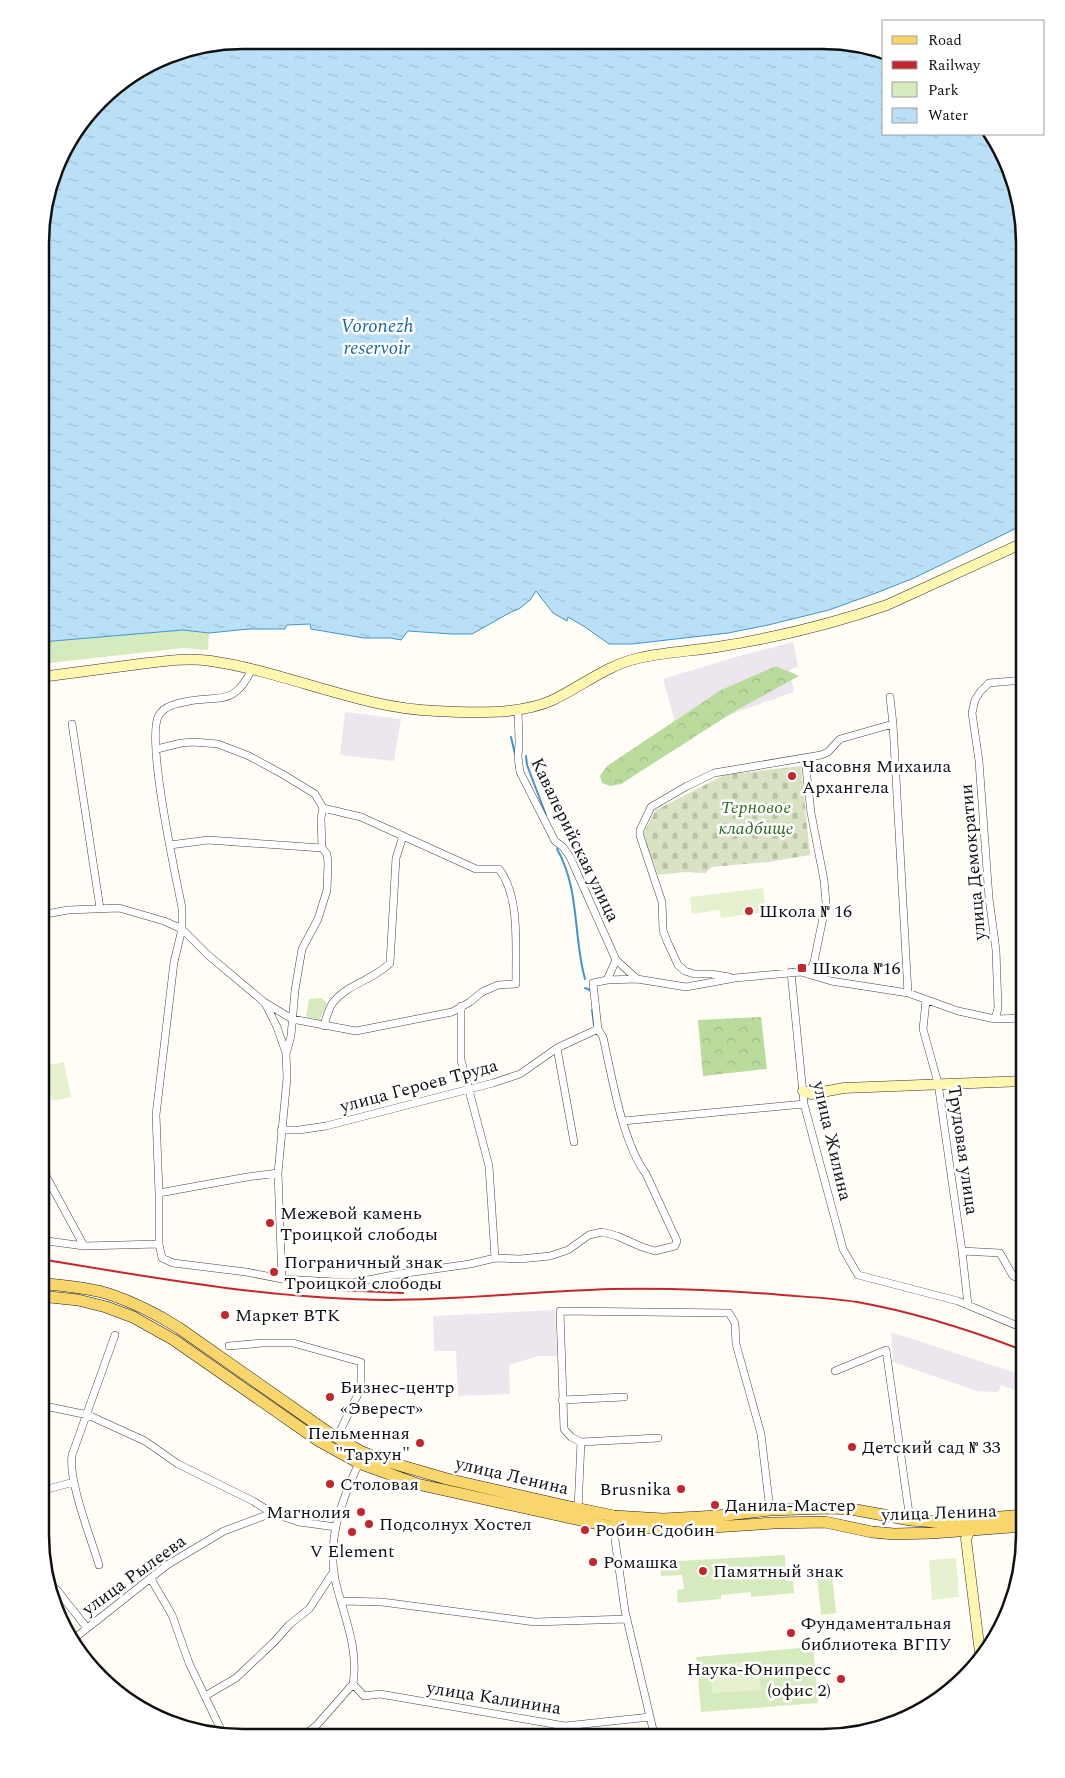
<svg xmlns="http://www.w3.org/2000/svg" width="1065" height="1778" viewBox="0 0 1065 1778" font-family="Spectral,serif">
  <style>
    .industrial { fill: #eee6ef }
    .green { fill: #d5ebbd }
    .forest { fill: url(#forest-crowns) }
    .cemetery { fill: url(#cemetery-stones) }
    .pitch { fill: #e6f2cf }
    .water { fill: url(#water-ripples); stroke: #3f96cf }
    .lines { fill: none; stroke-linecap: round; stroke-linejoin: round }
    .stream { stroke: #3f96cf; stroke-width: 2 }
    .street-casing { stroke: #444; stroke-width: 8 }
    .secondary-casing { stroke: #333; stroke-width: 11 }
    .primary-casing { stroke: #222; stroke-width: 12 }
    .street { stroke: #fff; stroke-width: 7 }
    .secondary { stroke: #fff6b0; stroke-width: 10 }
    .primary { stroke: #f9d66b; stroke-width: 11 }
    .rail { stroke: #c4262e; stroke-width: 2 }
    .poi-dot { fill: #c4262e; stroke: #fff; stroke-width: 2 }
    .labels { text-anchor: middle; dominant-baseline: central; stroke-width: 5; stroke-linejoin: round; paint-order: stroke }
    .poi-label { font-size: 18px; fill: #111; stroke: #fff; text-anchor: start }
    .park-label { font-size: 18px; font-style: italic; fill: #2f6b1f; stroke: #fff }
    .street-label { font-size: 18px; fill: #111; stroke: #fff }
    .water-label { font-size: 19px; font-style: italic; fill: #1768a6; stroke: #fff }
    .rim { fill: none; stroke: #111; stroke-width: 2.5 }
  </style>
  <defs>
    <pattern id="forest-crowns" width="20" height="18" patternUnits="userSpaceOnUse" patternTransform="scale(1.25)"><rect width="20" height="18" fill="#b9dc9c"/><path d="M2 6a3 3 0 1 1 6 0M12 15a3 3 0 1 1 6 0" fill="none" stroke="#9ebc85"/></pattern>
    <pattern id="cemetery-stones" width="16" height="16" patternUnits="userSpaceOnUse" patternTransform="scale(1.25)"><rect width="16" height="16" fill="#d9e3c4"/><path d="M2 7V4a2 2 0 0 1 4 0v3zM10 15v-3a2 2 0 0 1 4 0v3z" fill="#b9c2a7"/></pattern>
    <pattern id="water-ripples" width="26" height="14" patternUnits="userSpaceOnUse" patternTransform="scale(1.25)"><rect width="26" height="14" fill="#b9e0f7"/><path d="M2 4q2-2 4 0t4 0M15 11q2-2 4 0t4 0" fill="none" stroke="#9ebfd3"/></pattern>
  </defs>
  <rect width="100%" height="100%" fill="#fffdf5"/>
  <!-- industrial -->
  <path class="industrial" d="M793 642 798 666 790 670 794 692 678 733 663 679 732 658Z
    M345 712 401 719 394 761 340 755Z
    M555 1310 557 1356H539L509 1365 510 1394 458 1396 456 1351H434L433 1316Z
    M891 1332 1016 1373 1025 1377V1391L1021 1392 1001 1385 999 1391 995 1392 977 1391 893 1362Z"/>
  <!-- green -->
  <path class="green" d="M183 630 209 633 208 650 183 648 41 664V642Z
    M321 998 327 1003 320 1020 306 1017 309 999Z
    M785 1555 786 1581H793L794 1593 751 1597V1592L721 1595V1599L678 1603 677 1590 684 1589 682 1575 661 1576 660 1562Z
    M832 1575 836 1613 821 1615 817 1576Z
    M813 1647 818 1703 701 1712 696 1657Z"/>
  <!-- forest -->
  <path class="forest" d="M776 666 799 676 735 711 621 784 610 786 602 783 600 776 607 766 721 690Z
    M761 1017 767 1069 703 1076 698 1020Z"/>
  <!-- cemetery -->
  <path class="cemetery" d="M801 766 810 855 768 862 712 867 705 873 685 872 658 875 643 834 656 810 724 775Z"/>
  <!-- pitch -->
  <path class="pitch" d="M763 888 766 912 721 918 719 910 692 914 690 897Z
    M64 1062 71 1097 52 1101 45 1066Z
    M956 1558 959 1597 932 1600 929 1560Z
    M759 1661 761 1690 712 1693 710 1665Z"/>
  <!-- water -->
  <path class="water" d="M242 40 849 42 884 51V134H992L1010 165 1025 242V524L914 578 876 593 829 610 768 625 728 633 632 644H609L585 627 568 617 567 621 553 613 536 591 530 600 519 609 511 612 472 634H452L408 631 401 640 391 638H364L311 629 310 624 287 625 285 629H249L209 633 183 630 41 642 42 216 61 153 109 90 165 55Z"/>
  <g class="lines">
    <!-- stream -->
    <path class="stream" d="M511 737 515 754
      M526 756 527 765 546 815
      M557 849C580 889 573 936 585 979
      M585 988 590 990 591 992
      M592 1010 594 1025"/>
    <defs>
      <path id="street" d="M252 669C234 706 223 695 189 701 179 703 165 705 159 715 145 737 176 877 182 908V929L174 962 156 1115 159 1193V1244L162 1258 173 1263 246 1272 282 1279 353 1283 393 1275 470 1264 495 1258 520 1259 550 1256 568 1250 589 1235 602 1232 617 1236 642 1247 655 1251 675 1246 677 1241 646 1174C622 1142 612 1076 603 1037L598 1029 593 983 607 980 637 979 686 987 735 978 801 972 831 981 908 993 958 1011 995 1019 1025 1018
        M890 697 893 724 908 993
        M518 709 519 743 518 757 520 772 555 841 563 847 570 857 616 960 607 980
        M72 724 100 908
        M805 759 811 813 824 880 826 903 814 962 808 974
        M170 845 208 840 322 848
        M41 915 68 910 119 908 164 921 182 929 208 955 264 1002 292 1019 356 1031 452 1012 470 1002 482 992 498 985 516 984C515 950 521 897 499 869H476L361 817 323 808 315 794 284 775 249 756 218 744 194 742 181 743 157 749
        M616 960 637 979
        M791 972 804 1104 843 1249 858 1275 958 1301 1025 1329
        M729 977 711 974H694L685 971 678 965 667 941 663 930 662 902 640 836V830L651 807 687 786 714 773 821 755 828 752 840 739 893 724
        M926 1001 923 1029 938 1083 962 1251 968 1305
        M265 1003 277 1027 286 1053
        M461 1006V1060L489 1166 495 1258
        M995 1019 998 1008 996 950 989 898 979 761 972 713 975 700 980 692 989 683 1025 680
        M324 1026C326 1019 328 1010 332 1004 346 984 374 980 390 963L396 858 403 836
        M557 1048 574 1142
        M623 1121 804 1104
        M281 1130H299L326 1126 493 1083 520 1074 557 1048 598 1029
        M40 1165 84 1246
        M159 1193 247 1177 278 1173
        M1020 1203H1025
        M40 1240 84 1246 159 1244
        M962 1251 1000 1253 1013 1276 1021 1279 1025 1276
        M282 1279 278 1173 287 1078 286 1054 291 1036 295 990 302 949 318 919 327 890 328 863 327 854 322 848 321 818 323 808
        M229 1346 263 1343H293L361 1362V1388L337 1437
        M835 1371 886 1350 910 1520
        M562 1400 624 1397
        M40 1405 88 1415 145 1441 178 1464 253 1501 272 1513 299 1522 336 1527
        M581 1442 658 1438
        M359 1463C342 1499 327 1539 335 1579 343 1615 359 1646 353 1684L364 1696 380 1694 565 1726 650 1717
        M40 1491 74 1482
        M578 1509 581 1442 571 1437 564 1429 560 1311 729 1313 735 1323 736 1344 761 1434 770 1510
        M613 1525 625 1611 655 1738
        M99 1565C91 1538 68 1481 72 1455L115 1335
        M151 1579 172 1615 189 1663 224 1736
        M50 1586 57 1590 87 1628
        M342 1601 382 1602 535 1622 627 1619
        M71 1641 167 1565 224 1531 272 1513
        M205 1696 236 1678 275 1641 289 1625 309 1609 334 1571
        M301 1737 316 1726 353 1684"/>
      <path id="secondary" d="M41 677C71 673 102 669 132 665 158 662 185 657 211 661 287 672 359 708 436 711 472 713 520 715 553 700 582 686 607 665 639 658 665 652 691 651 717 647 774 638 832 624 887 605L1025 542
        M803 1091 811 1094 844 1088 1025 1081
        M970 1523V1530L966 1539 981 1661"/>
      <path id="primary" d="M40 1283C63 1286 87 1287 109 1294 133 1302 157 1314 179 1328L326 1431 360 1451 385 1461 447 1479 566 1506 614 1516 663 1519 717 1516 770 1510 828 1508 851 1509 910 1520 938 1522 1025 1515
        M40 1296 78 1300 106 1307 133 1317 174 1340 319 1441 359 1463 417 1484 612 1527 682 1529 774 1523 825 1522 872 1532 894 1534 932 1533 1025 1526"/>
    </defs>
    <!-- street casing -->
    <use href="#street" class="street-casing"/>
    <!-- secondary casing -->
    <use href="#secondary" class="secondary-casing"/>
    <!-- primary casing -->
    <use href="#primary" class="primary-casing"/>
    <!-- street -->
    <use href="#street" class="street"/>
    <!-- secondary -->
    <use href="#secondary" class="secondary"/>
    <!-- primary -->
    <use href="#primary" class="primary"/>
    <!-- rail -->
    <path class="rail" d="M40 1259C155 1278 271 1299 388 1300 463 1300 537 1291 612 1289 669 1288 725 1290 782 1295 807 1297 832 1298 857 1302 914 1312 970 1330 1025 1351
      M295 1288 403 1293"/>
  </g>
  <!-- markers -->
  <g class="poi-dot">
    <circle cx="792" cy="776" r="5"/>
    <circle cx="749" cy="911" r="5"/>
    <rect x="797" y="963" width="10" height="10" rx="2.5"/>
    <circle cx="270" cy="1223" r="5"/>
    <circle cx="274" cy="1272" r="5"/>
    <circle cx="225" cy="1315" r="5"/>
    <circle cx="330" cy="1397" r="5"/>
    <circle cx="420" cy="1443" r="5"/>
    <circle cx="852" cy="1447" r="5"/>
    <circle cx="330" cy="1484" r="5"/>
    <circle cx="681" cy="1489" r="5"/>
    <circle cx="715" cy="1505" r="5"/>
    <circle cx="361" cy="1512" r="5"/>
    <circle cx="369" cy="1524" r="5"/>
    <circle cx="585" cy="1530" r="5"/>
    <circle cx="352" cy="1532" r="5"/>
    <circle cx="593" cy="1562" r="5"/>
    <circle cx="703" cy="1571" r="5"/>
    <circle cx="791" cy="1633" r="5"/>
    <circle cx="841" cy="1679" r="5"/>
  </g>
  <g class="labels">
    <!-- poi labels -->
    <g class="poi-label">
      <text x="802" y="766">Часовня Михаила<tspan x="802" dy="21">Архангела</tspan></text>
      <text x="759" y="911">Школа № 16</text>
      <text x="812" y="968">Школа №16</text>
      <text x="280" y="1213">Межевой камень<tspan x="280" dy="21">Троицкой слободы</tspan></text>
      <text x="284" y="1262">Пограничный знак<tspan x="284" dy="21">Троицкой слободы</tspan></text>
      <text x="235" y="1315">Маркет ВТК</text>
      <text x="340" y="1387">Бизнес-центр<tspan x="340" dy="21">«Эверест»</tspan></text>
      <text x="410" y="1433" text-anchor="end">Пельменная<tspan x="410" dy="21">"Тархун"</tspan></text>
      <text x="862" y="1447">Детский сад № 33</text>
      <text x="340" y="1484">Столовая</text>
      <text x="671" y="1489" text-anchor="end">Brusnika</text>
      <text x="725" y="1505">Данила-Мастер</text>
      <text x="351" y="1512" text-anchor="end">Магнолия</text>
      <text x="379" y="1524">Подсолнух Хостел</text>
      <text x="595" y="1530">Робин Сдобин</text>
      <text x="352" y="1551" text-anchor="middle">V Element</text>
      <text x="603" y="1562">Ромашка</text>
      <text x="713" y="1571">Памятный знак</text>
      <text x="801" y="1623">Фундаментальная<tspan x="801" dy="21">библиотека ВГПУ</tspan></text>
      <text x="831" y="1669" text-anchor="end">Наука-Юнипресс<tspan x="831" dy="21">(офис 2)</tspan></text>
    </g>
    <!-- park labels -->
    <g class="park-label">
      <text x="756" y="807">Терновое<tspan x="756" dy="21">кладбище</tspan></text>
    </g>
    <!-- street labels -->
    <g class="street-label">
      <text transform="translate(575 840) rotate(64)">Кавалерийская улица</text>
      <text transform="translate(973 862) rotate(-95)">улица Демократии</text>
      <text transform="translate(419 1086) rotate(-15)">улица Героев Труда</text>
      <text transform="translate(832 1141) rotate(77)">улица Жилина</text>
      <text transform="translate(963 1150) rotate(82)">Трудовая улица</text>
      <text transform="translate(512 1476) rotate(13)">улица Ленина</text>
      <text transform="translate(939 1513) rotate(-2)">улица Ленина</text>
      <text transform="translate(134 1575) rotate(-36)">улица Рылеева</text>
      <text transform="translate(494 1698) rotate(9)">улица Калинина</text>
    </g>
    <!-- water labels -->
    <g class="water-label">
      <text x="377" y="326">Voronezh<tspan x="377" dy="22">reservoir</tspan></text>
    </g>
  </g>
  <!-- crop -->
  <path d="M0 0H1065V1778H0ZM243 49H822A194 194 0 0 1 1016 243V1535A194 194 0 0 1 822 1729H243A194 194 0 0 1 49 1535V243A194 194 0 0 1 243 49Z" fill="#fff" fill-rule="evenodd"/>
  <path class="rim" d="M243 49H822A194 194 0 0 1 1016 243V1535A194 194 0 0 1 822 1729H243A194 194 0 0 1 49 1535V243A194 194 0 0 1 243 49Z"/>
  <!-- legend -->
  <rect x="882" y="20" width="162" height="115" fill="#ffffff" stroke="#a0a0a0"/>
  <rect x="892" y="36" width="25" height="8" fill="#f9d66b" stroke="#a0a0a0"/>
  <text x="928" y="45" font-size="15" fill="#111111">Road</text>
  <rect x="892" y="61" width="25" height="8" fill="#c4262e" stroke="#a0a0a0"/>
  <text x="928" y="70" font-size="15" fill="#111111">Railway</text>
  <rect x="892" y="82" width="25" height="15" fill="#d5ebbd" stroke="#a0a0a0"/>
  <text x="928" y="95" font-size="15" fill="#111111">Park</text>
  <rect x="892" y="108" width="25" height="15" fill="url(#water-ripples)" stroke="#a0a0a0"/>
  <text x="928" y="120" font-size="15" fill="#111111">Water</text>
</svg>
